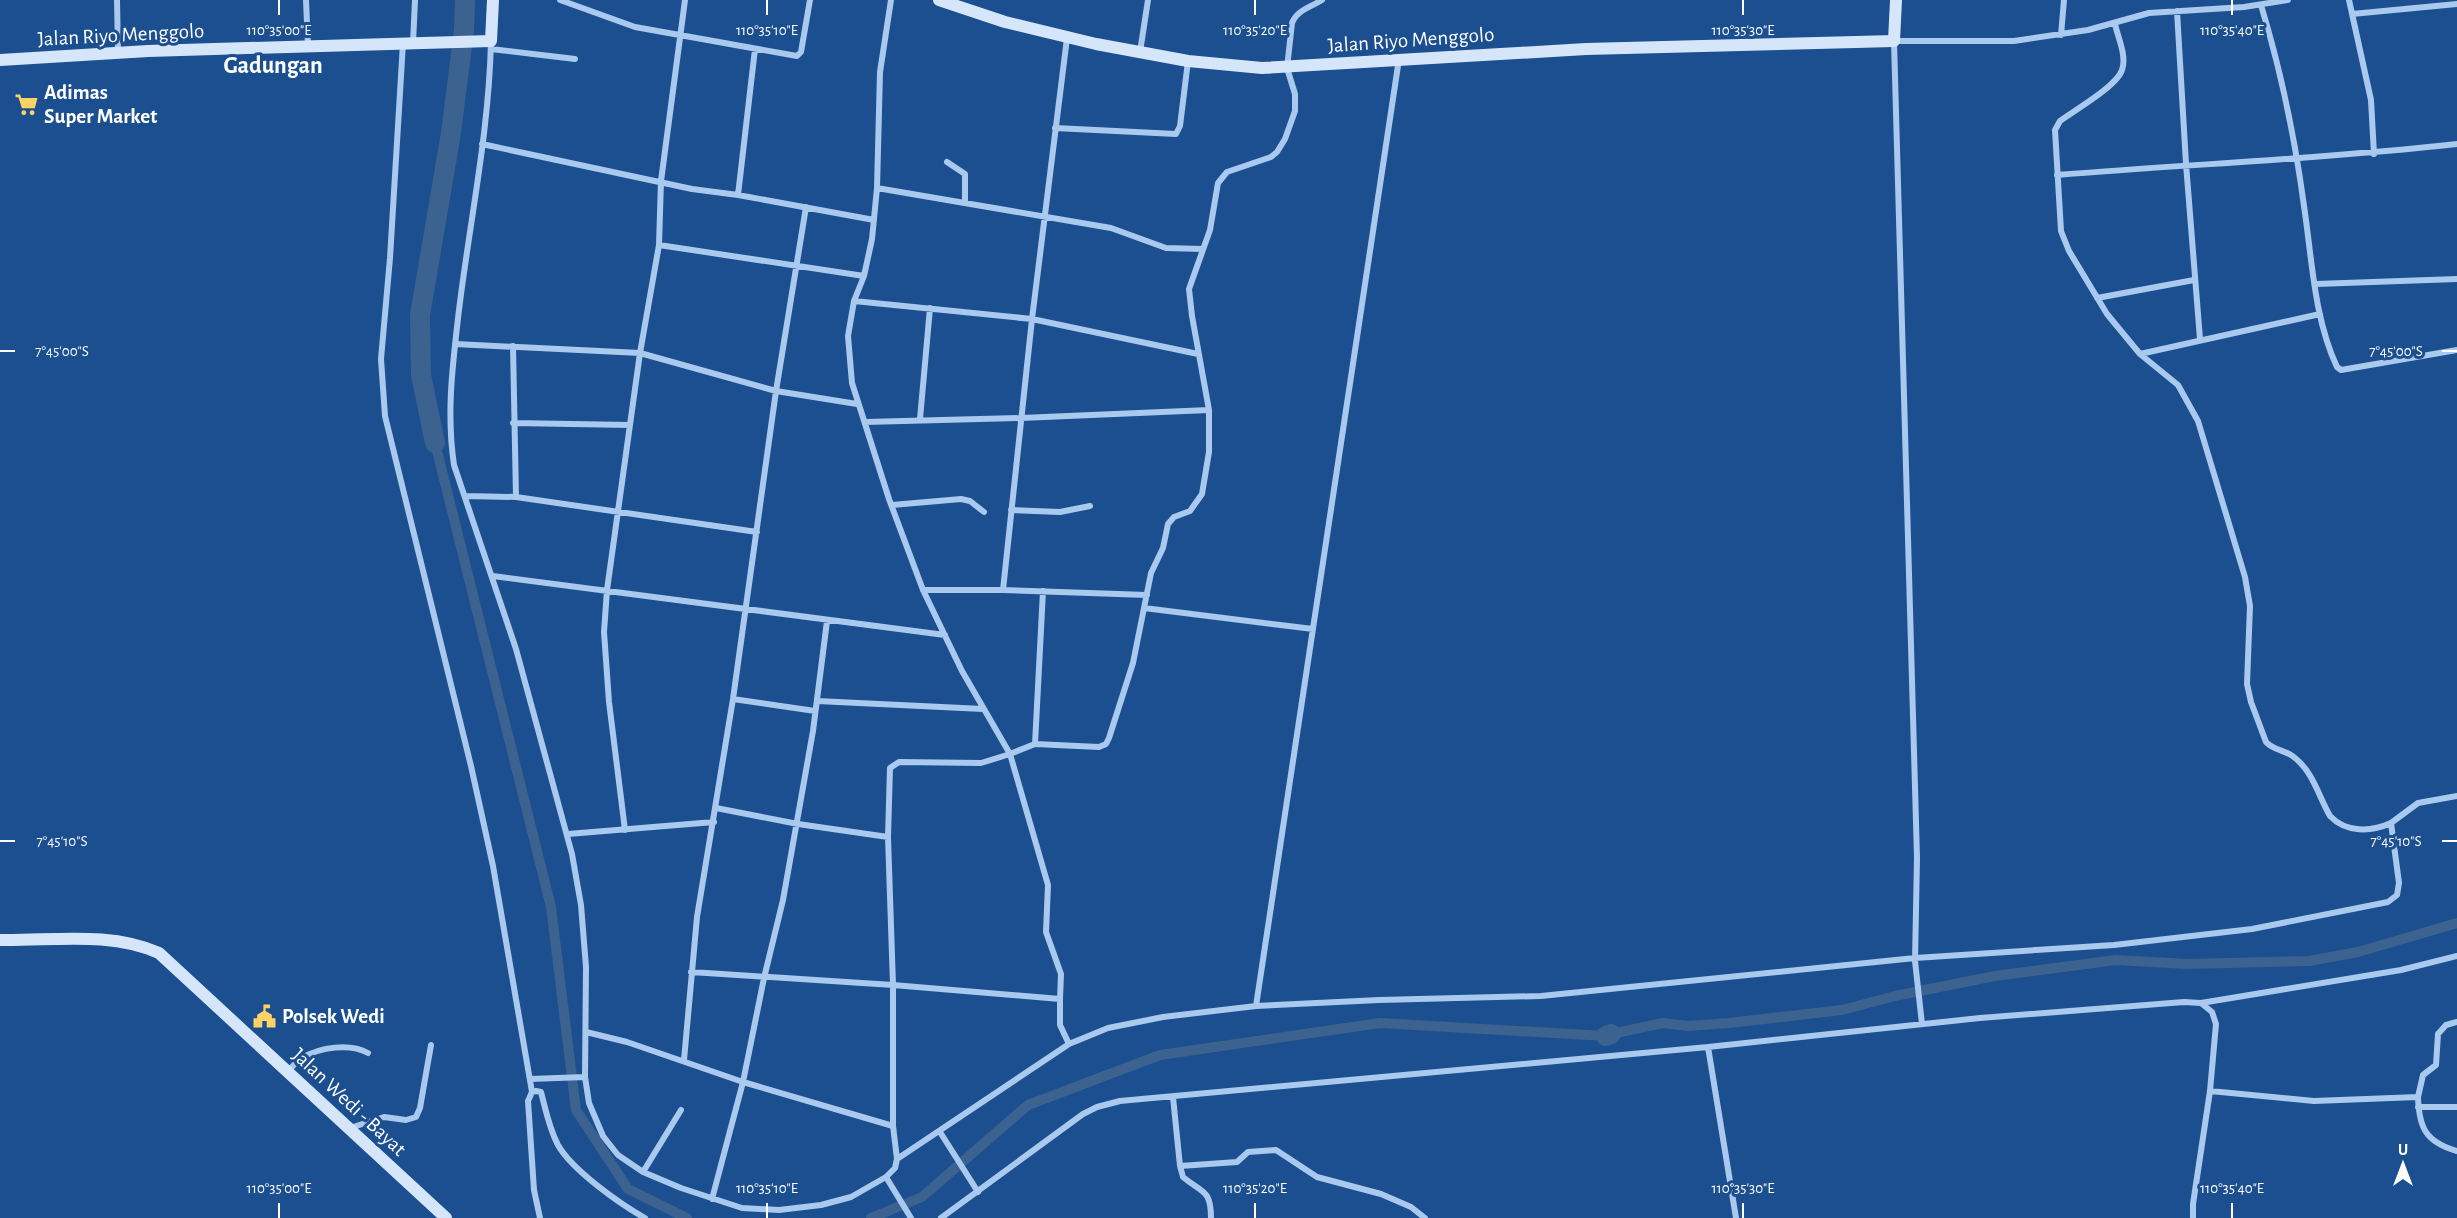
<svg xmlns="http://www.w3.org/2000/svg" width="2457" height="1218" viewBox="0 0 2457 1218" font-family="'Alegreya Sans',sans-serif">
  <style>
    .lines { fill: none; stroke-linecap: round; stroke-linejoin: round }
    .canal { stroke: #3c6290; stroke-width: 10 }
    .river { stroke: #3c6290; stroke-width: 20 }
    .street { stroke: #a9c9ee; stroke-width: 6 }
    .secondary { stroke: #d6e6fa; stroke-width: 12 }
    .ticks { fill: none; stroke: #fff; stroke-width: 2 }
    .labels { text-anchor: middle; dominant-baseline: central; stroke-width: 6; stroke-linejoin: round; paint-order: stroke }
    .street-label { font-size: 21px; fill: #fff; stroke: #1b4f8f }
    .poi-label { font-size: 21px; font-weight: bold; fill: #fff; stroke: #1b4f8f; text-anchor: start }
    .quarter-label { font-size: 24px; font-weight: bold; fill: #fff; stroke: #1b4f8f }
    .ticks-label { font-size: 15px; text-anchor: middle; fill: #fff; stroke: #1b4f8f; stroke-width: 6; stroke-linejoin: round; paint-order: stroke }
  </style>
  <rect width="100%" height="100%" fill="#1b4f8f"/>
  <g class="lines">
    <!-- canal -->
    <path class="canal" d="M435 443 551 907 576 1110 628 1189 687 1218
      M1611 1034 1663 1023 1688 1026 1729 1023 1842 1010 1895 996 1995 976 2116 960 2187 964 2309 961 2358 952 2457 923
      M871 1218 922 1197 1028 1105 1160 1055 1380 1023 1606 1036"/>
    <!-- river -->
    <path class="river" d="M435 443 421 375 420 315 451 133 464 30 465 0
      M1606 1036 1611 1034"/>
    <!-- street -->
    <path class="street" d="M117 0 118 53
      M306 0 308 46
      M560 0 635 27 797 56 801 52 810 0
      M891 0 880 72 877 188 872 239 864 276 854 301 848 336 852 383 889 499 923 590 962 671 1010 754 1035 744 1099 747 1106 744 1109 738 1133 663 1151 573 1163 548 1168 524 1174 517 1190 511 1202 494 1209 452V410L1192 316 1189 289 1210 230 1218 183 1227 172 1271 157 1277 152 1285 139 1295 111V94L1287 68 1292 23C1297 10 1311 7 1322 0
      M2349 0 2371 100 2374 154
      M2261 5C2281 71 2295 139 2304 206 2312 259 2314 318 2337 367L2341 370 2457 350
      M2177 11 2186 164 2200 339
      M2352 14 2457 4
      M2115 24C2118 38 2127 56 2122 70 2117 86 2075 110 2060 121L2055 130 2061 231 2069 251 2107 314 2140 354 2178 385 2198 421 2245 577 2250 606 2247 684 2251 702 2266 742C2274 751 2287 750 2295 758 2313 772 2319 797 2330 816 2346 833 2371 832 2391 823
      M2061 35 2064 0
      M491 41C489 132 470 220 459 310 453 362 446 412 454 465L516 649 572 854 581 905 586 967 585 1077 589 1103 603 1136 610 1145 618 1155 643 1172 681 1188 742 1208 779 1210 821 1205 851 1197 886 1177 895 1168 897 1159 893 1126V985L888 837 890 768 899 762 981 763 1010 754 1048 885 1046 932 1061 974 1060 999
      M403 43 390 258 381 359 385 416 471 766 493 866 532 1092
      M413 43 415 0
      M491 49 575 59
      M1140 52 1148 0
      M1055 128 1176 134 1180 126 1188 61
      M482 144 692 189 738 195 874 220
      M947 162 965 174V203
      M2057 175C2191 164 2324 159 2457 144
      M877 188 1111 228 1166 248 1202 249
      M738 195 755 49
      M659 245 864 276
      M2316 284 2457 279
      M2097 298 2194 280
      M854 301 1032 319 1198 354
      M455 344 640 353 776 391 857 404
      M513 346 516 497
      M2140 354 2320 314
      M920 419 930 308
      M865 422 1021 418 1209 410
      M513 423 630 425
      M465 496 516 497 757 532
      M892 505 961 499 970 501 984 512
      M1011 510 1060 512 1090 506
      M493 576 945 635
      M923 590H1003L1147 595
      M1003 590 1032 319 1067 38
      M1144 608 1313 629
      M733 699 815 711
      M817 701 983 709
      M1035 744 1043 591
      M716 808 798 824 888 837
      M625 830 609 702 604 632 607 590 640 353 659 245 661 181 685 0
      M568 834 714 822
      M691 972 893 985 1060 999V1025L1069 1044
      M2201 1003 2401 970 2457 956
      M1256 1006 1399 59
      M1922 1024 1915 961 1917 858 1894 41H2014L2088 30 2149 13 2244 7 2288 0
      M586 1032 627 1042 743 1082 893 1126
      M1708 1047 1736 1218
      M684 1060 697 917 733 699 776 391 806 207
      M288 1071C292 1067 297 1061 302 1058 320 1047 350 1043 368 1053
      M530 1079 585 1077
      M2210 1091 2314 1101 2418 1097 2423 1075 2436 1065 2438 1034 2446 1025 2457 1022
      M1173 1097 1180 1166 1237 1162 1248 1152 1276 1150 1317 1177 1381 1194 1411 1207 1425 1218
      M2418 1097C2419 1127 2425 1142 2457 1151
      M2418 1107H2457
      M350 1128 384 1117 406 1120 416 1117 420 1108 431 1045
      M940 1132 978 1192
      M897 1159 1069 1044 1108 1028 1163 1017 1256 1006 1379 1000 1541 996 1915 958 2114 945 2252 929 2388 902 2397 895 2399 883 2391 823 2418 803 2457 796
      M1180 1166 1183 1177C1202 1193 1211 1189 1211 1218
      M643 1172 681 1110
      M886 1177 911 1218
      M712 1199 743 1082 764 978 783 900 813 731 827 621
      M540 1218 534 1190 528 1101 532 1092 536 1091 541 1092C546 1111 549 1128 558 1145 572 1170 620 1204 645 1218
      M941 1218 1083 1114 1097 1107 1120 1101 1708 1047 1980 1018 2184 1002 2201 1003 2212 1012 2216 1024 2210 1091 2193 1204V1218"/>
    <!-- secondary -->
    <path class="secondary" d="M939 0 1005 22 1096 44 1188 61 1262 68 1586 49 1894 41 1896 0
      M0 60 148 51 491 41 493 0
      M0 940C52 941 110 931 159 953L446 1218"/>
  </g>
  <!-- ticks -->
  <path class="ticks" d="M279 0V15M767 0V15M1255 0V15M1743 0V15M2232 0V15M0 351H15M2442 351H2457M0 841H15M2442 841H2457M279 1203V1218M767 1203V1218M1255 1203V1218M1743 1203V1218M2232 1203V1218"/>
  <!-- icons -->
  <defs>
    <symbol id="supermarket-bare" viewBox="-9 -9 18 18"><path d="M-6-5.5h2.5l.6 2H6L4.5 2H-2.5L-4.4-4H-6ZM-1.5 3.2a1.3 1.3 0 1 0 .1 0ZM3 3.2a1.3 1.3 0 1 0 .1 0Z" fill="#ffd166" stroke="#1b4f8f" stroke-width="2.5" paint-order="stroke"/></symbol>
    <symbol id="civic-bare" viewBox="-9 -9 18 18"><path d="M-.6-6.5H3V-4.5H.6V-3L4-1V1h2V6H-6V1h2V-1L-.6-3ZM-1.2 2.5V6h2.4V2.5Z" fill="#ffd166" stroke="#1b4f8f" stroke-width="2.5" paint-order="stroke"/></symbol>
  </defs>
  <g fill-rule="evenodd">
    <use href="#supermarket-bare" x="10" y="88" width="33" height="33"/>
    <use href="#civic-bare" x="248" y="1000" width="33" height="33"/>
  </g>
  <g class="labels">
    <!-- street labels -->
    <g class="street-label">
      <text transform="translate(121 35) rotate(-3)">Jalan Riyo Menggolo</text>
      <text transform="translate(1411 40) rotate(-4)">Jalan Riyo Menggolo</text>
      <text transform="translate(349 1102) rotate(43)">Jalan Wedi - Bayat</text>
    </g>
    <!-- poi labels -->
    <g class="poi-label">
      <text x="44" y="92">Adimas<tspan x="44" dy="24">Super Market</tspan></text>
      <text x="282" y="1016">Polsek Wedi</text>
    </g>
    <!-- quarter labels -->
    <g class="quarter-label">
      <text x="273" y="66">Gadungan</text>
    </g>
  </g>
  <g class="ticks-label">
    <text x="279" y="35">110°35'00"E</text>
    <text x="767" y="35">110°35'10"E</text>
    <text x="1255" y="35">110°35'20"E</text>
    <text x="1743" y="35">110°35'30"E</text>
    <text x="2232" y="35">110°35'40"E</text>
    <text x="62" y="356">7°45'00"S</text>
    <text x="2396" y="356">7°45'00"S</text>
    <text x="62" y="846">7°45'10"S</text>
    <text x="2396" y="846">7°45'10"S</text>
    <text x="279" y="1193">110°35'00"E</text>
    <text x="767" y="1193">110°35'10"E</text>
    <text x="1255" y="1193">110°35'20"E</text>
    <text x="1743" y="1193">110°35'30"E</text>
    <text x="2232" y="1193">110°35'40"E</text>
  </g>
  <!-- north arrow -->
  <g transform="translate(2403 1164)" stroke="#1b4f8f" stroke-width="4.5" paint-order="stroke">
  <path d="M0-4.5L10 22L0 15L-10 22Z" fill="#ffffff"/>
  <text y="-9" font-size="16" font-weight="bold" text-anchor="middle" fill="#ffffff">U</text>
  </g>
</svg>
